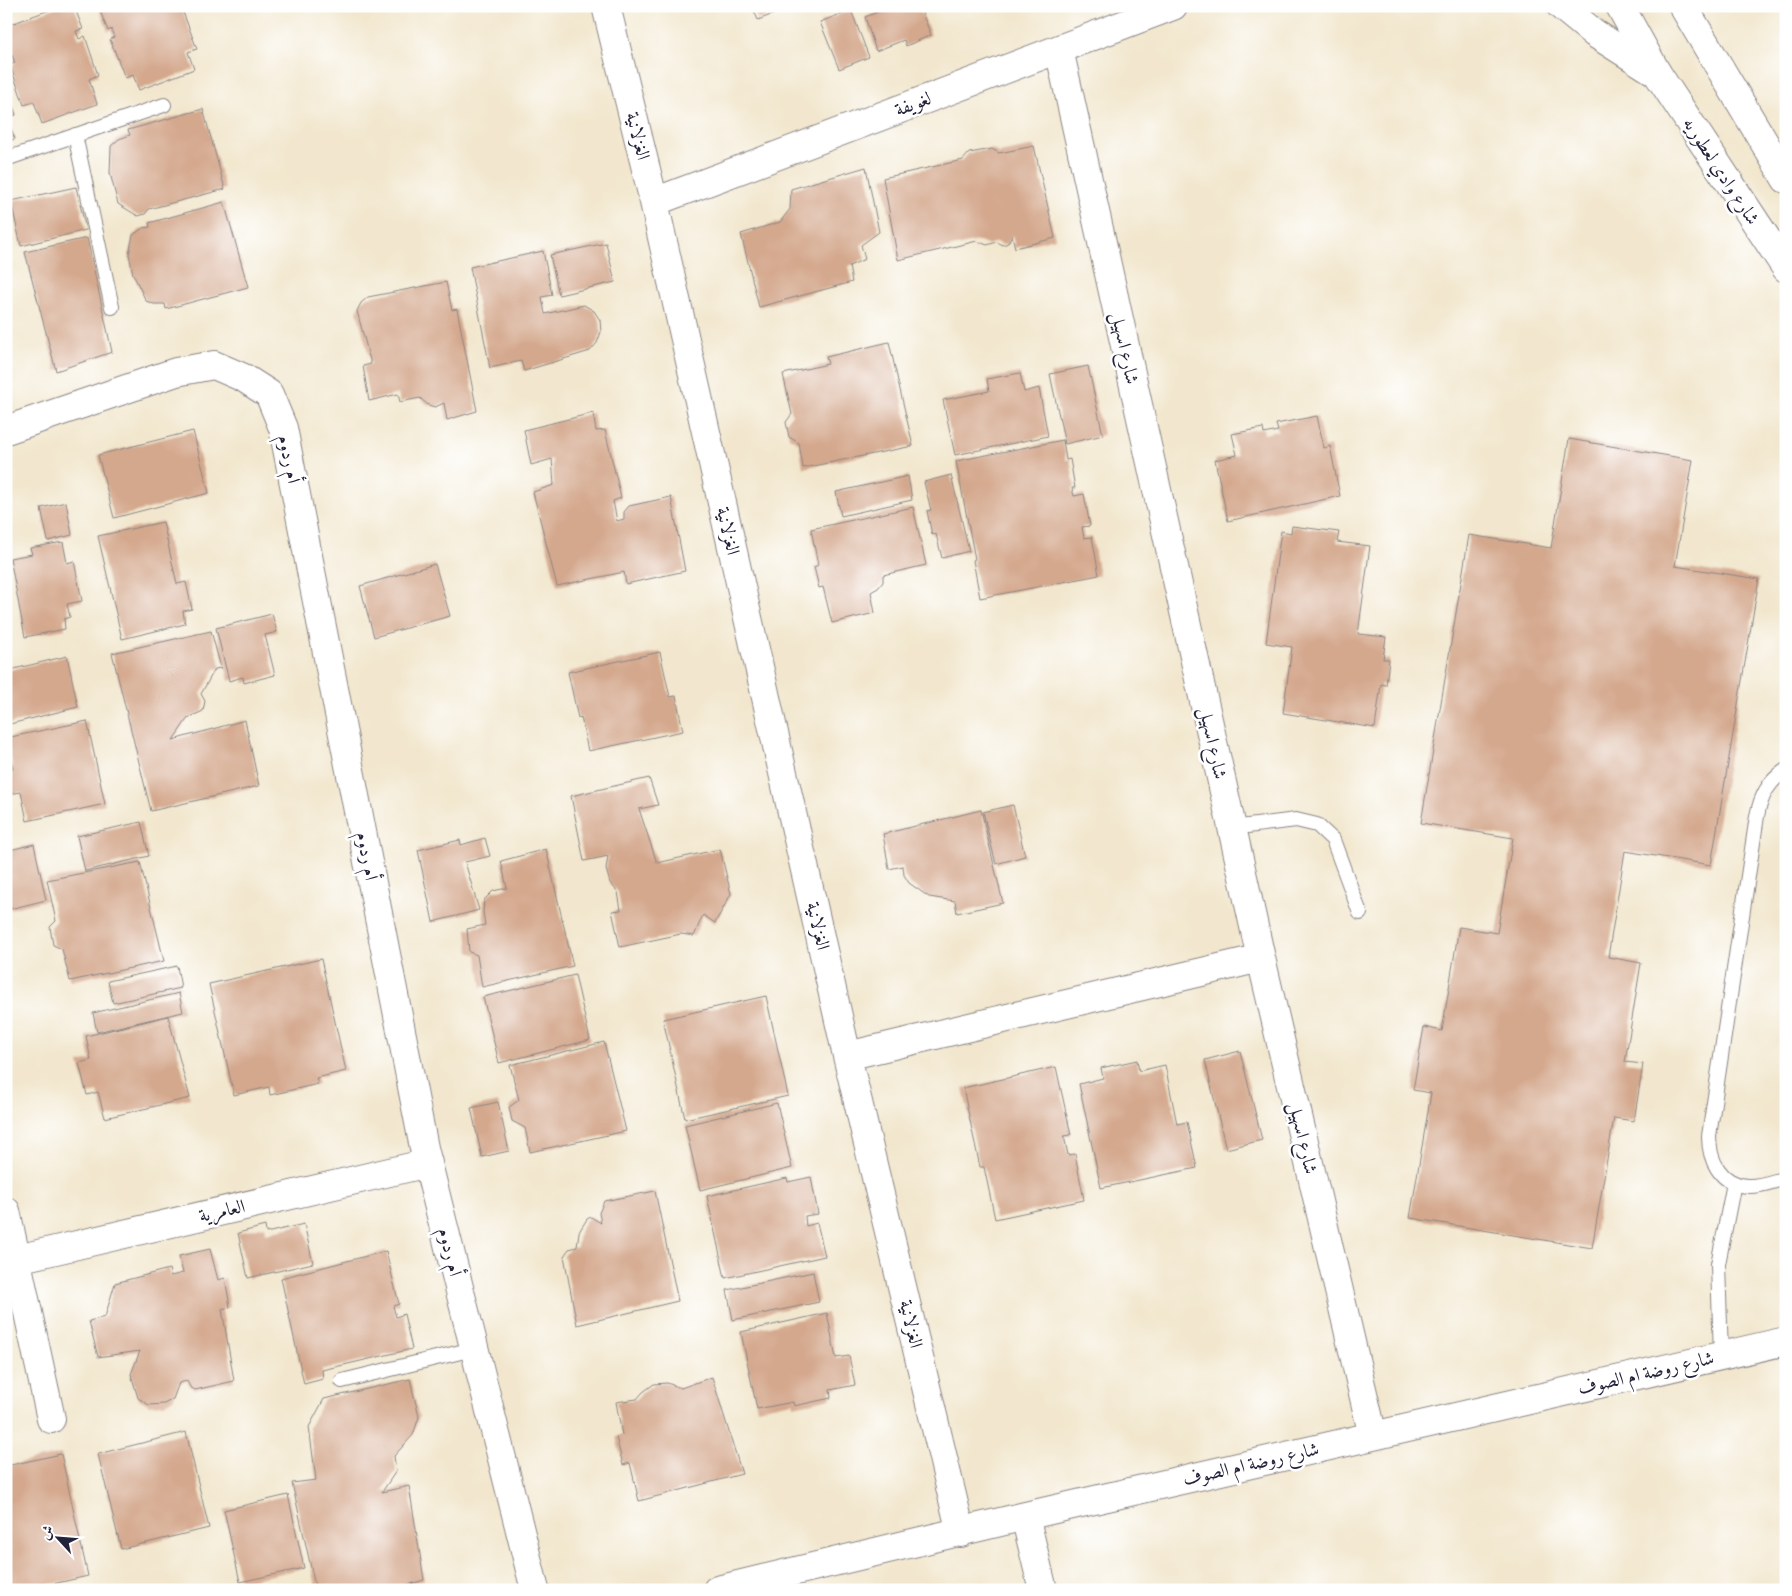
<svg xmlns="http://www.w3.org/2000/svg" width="1792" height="1596" viewBox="0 0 1792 1596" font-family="Alegreya,Amiri,serif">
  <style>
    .building { fill: #d4a88d }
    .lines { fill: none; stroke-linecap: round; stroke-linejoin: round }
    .service-casing { stroke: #8a8484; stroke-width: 16 }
    .minor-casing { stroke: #8a8484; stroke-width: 30 }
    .tertiary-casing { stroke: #8a8484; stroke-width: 30 }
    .service { stroke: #fff; stroke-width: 14 }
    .minor { stroke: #fff; stroke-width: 28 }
    .tertiary { stroke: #fff; stroke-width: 28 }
    .labels { text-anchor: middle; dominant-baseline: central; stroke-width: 5; stroke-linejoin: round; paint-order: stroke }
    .street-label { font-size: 19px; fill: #22223b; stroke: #fff }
  </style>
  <rect width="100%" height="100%" fill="#fff"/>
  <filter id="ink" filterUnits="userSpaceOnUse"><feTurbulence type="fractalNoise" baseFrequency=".02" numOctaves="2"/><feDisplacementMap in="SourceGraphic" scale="10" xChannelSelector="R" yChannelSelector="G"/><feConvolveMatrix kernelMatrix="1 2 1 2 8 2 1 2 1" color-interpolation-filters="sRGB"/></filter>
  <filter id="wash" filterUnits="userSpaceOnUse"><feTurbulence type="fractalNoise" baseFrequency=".0096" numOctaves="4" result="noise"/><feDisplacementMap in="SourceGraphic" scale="20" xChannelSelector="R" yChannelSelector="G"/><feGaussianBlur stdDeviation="1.12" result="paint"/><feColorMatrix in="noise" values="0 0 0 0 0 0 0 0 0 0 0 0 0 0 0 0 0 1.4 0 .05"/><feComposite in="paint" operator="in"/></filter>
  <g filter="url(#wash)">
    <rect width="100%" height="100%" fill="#f2e7ce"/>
    <g id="blocks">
      <!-- building -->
      <path class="building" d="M60 6H74L83 29 76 31 79 39 85 36 98 75 89 79 97 104 42 124 34 102 24 105 10 65 15 63 12 55 8 57 6 51V26Z
        M98 6H176L179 13 183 12 197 49 188 52 194 69 139 90 133 75 125 78 110 39 114 37 111 29 108 31Z
        M752 6H794L758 20Z
        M893 6 897 12 905 6 920 8 931 35 906 46 904 40 876 51 865 17Z
        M851 10 869 57 839 69 820 22Z
        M6 87 16 115 7 118 15 139 6 142Z
        M203 109 225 189 149 209 145 214 138 216 118 204 110 173 111 146 119 139 130 135 128 130Z
        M1034 146 1055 238 1015 248 1012 235 1008 243 1003 245 997 242 987 245 977 241 898 260 883 178 963 160 969 153 992 149 999 153Z
        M866 167 879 232 861 245 865 259 849 266 852 282 759 307 741 234 780 222 790 209 791 189Z
        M76 187 86 230 21 246 11 201Z
        M224 202 248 287 166 309 165 304H154L146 301 133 274 129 254 133 235 143 228 150 227 149 223Z
        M87 238 112 352 56 371 25 252Z
        M606 243 615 282 559 295 550 255Z
        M543 251 552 295 542 297 545 314 584 305 594 311 600 320 601 332 597 343 590 351 524 371 521 361 490 368 470 267Z
        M446 282 452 310 457 309 477 411 447 420 444 403 435 407 428 405 420 398 400 402 398 394 369 401 363 366 371 364 357 311 361 303 368 297Z
        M889 342 913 446 803 468 799 443 789 437 786 422 792 414 783 374 828 364 826 357Z
        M1088 366 1103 435 1065 444 1050 374Z
        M1020 373 1024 392 1039 388 1048 436 955 455 943 400 989 391 987 379Z
        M593 413 596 431 605 430 621 498 613 501 617 521 624 519V512L629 506 671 497 685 571 626 584 624 572 557 586 533 492 554 485 552 459 531 465 524 430Z
        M1317 416 1324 448 1330 446 1340 496 1228 521 1215 460 1237 455 1232 434 1263 428 1264 434 1278 431 1276 424Z
        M193 431 209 493 114 518 98 455Z
        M1569 439 1693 460 1675 566 1759 579 1711 865 1625 851 1608 957 1641 963 1625 1062 1643 1064 1634 1121 1614 1118 1592 1248 1410 1218 1431 1093 1413 1090 1424 1027 1442 1031 1459 927 1497 933 1513 838 1421 823 1469 535 1551 548Z
        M1063 440 1066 460 1070 459 1075 488H1072L1074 496 1084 494 1090 526 1082 527 1084 538 1092 537 1099 575 980 598 973 560 975 559 956 461Z
        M951 475 969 551 942 558 936 534 932 535 927 511 931 510 924 482Z
        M908 476 912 500 841 516 836 492Z
        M66 502 72 535 48 541 41 508Z
        M913 507 926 565 883 575V582L878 588 871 592 875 613 832 623 823 587 819 588 814 567 818 565 811 529Z
        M163 522 177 584 186 582 192 609 183 611 185 624 122 639 98 536Z
        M1292 526 1339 532 1337 542 1370 546 1358 634 1386 637 1383 659H1389L1386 685 1381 684 1375 728 1283 713 1292 647 1266 643 1281 531 1291 533Z
        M63 542 67 563 74 561 82 601 67 604 70 617 64 619 65 629 25 637 10 558 32 554 30 548Z
        M435 564 450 616 374 637 360 586Z
        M6 601 10 615 6 616Z
        M272 614 277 632 265 635 275 675 244 683 243 677 229 681 216 628Z
        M211 631 221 668 215 669 201 694 205 701 203 711 188 718 173 740 245 720 259 786 151 811 112 653Z
        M660 652 670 697 676 696 683 731 588 751 581 717 578 718 568 672Z
        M67 656 78 707 6 725V671Z
        M87 721 105 804 27 821 21 792 9 794 6 770 13 768 6 738Z
        M649 778 658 805 639 809 657 863 720 849 731 894 715 923 703 915 694 936 681 934 620 947 612 911 621 910 618 892 610 883 606 869 608 856 584 861 571 796Z
        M1013 805 1025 856 996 864 983 812Z
        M981 810 1003 903 957 913 955 901 929 897 909 883 904 875 903 866 889 869 883 834Z
        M141 822 149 856 85 871 77 836Z
        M485 838 490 856 465 862 479 910 433 922 418 850 460 840 461 845Z
        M34 844 46 900 6 910V851Z
        M546 849 573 966 482 987 477 955 469 952 467 929 485 925 483 912 484 900 493 891 507 888 501 861Z
        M140 862 164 961 70 981 62 949 53 945 50 927 56 921 47 880Z
        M321 959 346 1071 316 1078 318 1084 270 1095 269 1087 234 1095 209 984Z
        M177 966 181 988 113 1003 108 981Z
        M575 975 590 1040 499 1063 483 997Z
        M179 993 183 1012 97 1032 93 1013Z
        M766 996 788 1096 685 1119 663 1019Z
        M168 1016 190 1098 105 1118 98 1092 87 1095 79 1063 91 1060 86 1036Z
        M604 1042 626 1131 530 1152 525 1128 512 1121 509 1107 519 1100 510 1065Z
        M1240 1051 1262 1140 1226 1149 1205 1060Z
        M1137 1060 1139 1071 1165 1065 1177 1124 1187 1122 1197 1168 1101 1188 1079 1084 1103 1078 1101 1068Z
        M1056 1067 1071 1135 1064 1136 1068 1155 1075 1154 1084 1200 995 1219 984 1167H980L963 1088Z
        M498 1102 509 1151 482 1157 471 1108Z
        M777 1103 792 1168 700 1190 685 1125Z
        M811 1177 818 1214 805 1216 806 1226 817 1223 825 1256 725 1278 707 1196 787 1178 788 1182Z
        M655 1191 678 1301 577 1325 564 1256 569 1249 577 1247 579 1232 587 1219 591 1217 601 1223 599 1213 604 1201Z
        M304 1224 313 1263 248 1278 238 1233 265 1226 266 1233Z
        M210 1249 218 1280 225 1278 230 1307 222 1309 234 1381 195 1390 190 1387 187 1381 179 1383 173 1399 164 1404 149 1405 138 1398 131 1374 140 1351 98 1357 89 1321 105 1317 115 1283 169 1269 171 1276 183 1273 179 1256Z
        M386 1251 399 1304 393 1306 396 1317 404 1314 412 1349 322 1370 323 1379 304 1384 281 1278Z
        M813 1272 819 1302 733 1320 727 1290Z
        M827 1313 836 1358 849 1356 855 1385 830 1390 831 1398 794 1406 793 1402 757 1409 741 1332Z
        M712 1377 742 1474 639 1501 630 1463 623 1465 616 1437 622 1435 616 1402 637 1399 643 1392 654 1384 667 1383 681 1388Z
        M410 1379 419 1417 413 1435 394 1456 396 1471 382 1492 409 1486 424 1580 391 1590H316L292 1483 316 1480 309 1427 324 1399Z
        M186 1432 209 1528 121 1549 98 1454Z
        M61 1454 88 1576 26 1590H10L6 1573V1466Z
        M288 1495 304 1568 240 1582 224 1510Z"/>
    </g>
  </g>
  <g filter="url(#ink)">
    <use href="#blocks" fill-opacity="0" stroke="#8a8484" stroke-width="1"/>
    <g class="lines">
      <defs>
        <path id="service" d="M75 135 112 307
          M6 159 164 105
          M1786 770C1768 782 1761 796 1757 816L1709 1136C1709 1160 1720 1184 1747 1186 1760 1187 1774 1181 1786 1178
          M1232 828 1296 820 1317 825 1333 840 1360 913
          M1721 1356 1718 1264 1734 1183
          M342 1381 473 1349"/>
        <path id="minor" d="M606 6 654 202 847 1056 961 1533
          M1561 6 1594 33 1657 73
          M1059 49 1261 958 1373 1436
          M654 202 1173 6
          M6 430 176 372 214 365 244 378 269 394 283 428 424 1148 535 1590
          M847 1056 1261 958
          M6 1211 51 1419
          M17 1259 428 1163
          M1025 1516 1043 1590
          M717 1590 1025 1516 1786 1341"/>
        <path id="tertiary" d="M1620 6 1657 73 1786 268
          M1683 6 1786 179"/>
      </defs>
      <!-- service casing -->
      <use href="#service" class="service-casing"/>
      <!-- minor casing -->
      <use href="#minor" class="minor-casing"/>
      <!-- tertiary casing -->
      <use href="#tertiary" class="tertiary-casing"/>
      <!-- service -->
      <use href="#service" class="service"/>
      <!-- minor -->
      <use href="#minor" class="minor"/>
      <!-- tertiary -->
      <use href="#tertiary" class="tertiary"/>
    </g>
  </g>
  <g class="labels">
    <!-- street labels -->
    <g class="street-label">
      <text transform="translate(913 104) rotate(-21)">لغويفة</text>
      <text transform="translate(638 136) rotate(76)">الغزلانية</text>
      <text transform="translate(1721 171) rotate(57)">شارع وادي لعطوريه</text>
      <text transform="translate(1125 348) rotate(78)">شارع اسهيل</text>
      <text transform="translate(289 459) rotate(78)">أم ردوم</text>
      <text transform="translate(728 531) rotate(77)">الغزلانية</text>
      <text transform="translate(1213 743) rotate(78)">شارع اسهيل</text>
      <text transform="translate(367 856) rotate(79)">أم ردوم</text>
      <text transform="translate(818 926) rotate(77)">الغزلانية</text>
      <text transform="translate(1303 1138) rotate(77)">شارع اسهيل</text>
      <text transform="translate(222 1211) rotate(-13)">العامرية</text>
      <text transform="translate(450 1252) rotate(76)">أم ردوم</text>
      <text transform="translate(911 1324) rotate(77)">الغزلانية</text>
      <text transform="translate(1646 1373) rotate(-13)">شارع روضة ام الصوف</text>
      <text transform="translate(1251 1464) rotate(-13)">شارع روضة ام الصوف</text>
    </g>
  </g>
  <!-- margin -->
  <rect width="1792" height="1596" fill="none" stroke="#fff" stroke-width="25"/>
  <!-- north arrow -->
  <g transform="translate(58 1538) rotate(296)" stroke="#ffffff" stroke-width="4" paint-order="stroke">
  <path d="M0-4L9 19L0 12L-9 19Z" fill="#22223b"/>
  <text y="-8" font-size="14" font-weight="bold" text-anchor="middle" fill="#22223b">ش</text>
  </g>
</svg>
